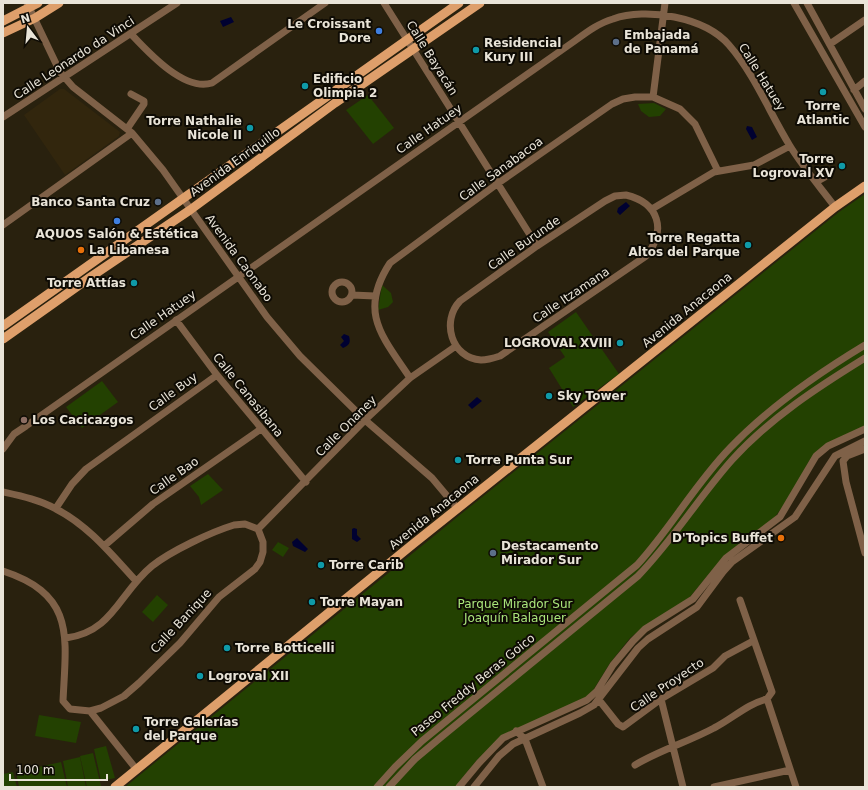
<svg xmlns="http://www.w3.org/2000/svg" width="868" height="790" viewBox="0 0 868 790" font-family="'DejaVu Sans',sans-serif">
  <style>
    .built { fill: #32260d }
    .green { fill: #234101 }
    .water { fill: #000131 }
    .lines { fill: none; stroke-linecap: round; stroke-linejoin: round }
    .minor { stroke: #7f6148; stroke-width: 7 }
    .major { stroke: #de9f6b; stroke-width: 9 }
    .shop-dot { fill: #3f7fe0; stroke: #0e0b04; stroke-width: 1.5 }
    .service-dot { fill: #5c6f8a; stroke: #0e0b04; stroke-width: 1.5 }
    .culture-dot { fill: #0f9aa8; stroke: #0e0b04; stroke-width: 1.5 }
    .food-dot { fill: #e8710a; stroke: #0e0b04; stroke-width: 1.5 }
    .education-dot { fill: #8d6e63; stroke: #0e0b04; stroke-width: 1.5 }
    .labels { text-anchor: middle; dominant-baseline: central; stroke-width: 4; stroke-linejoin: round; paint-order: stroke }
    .poi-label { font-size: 12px; font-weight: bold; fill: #e9e4d8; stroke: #0e0b04; text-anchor: start }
    .street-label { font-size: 12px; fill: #e9e4d8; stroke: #0e0b04 }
    .park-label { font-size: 12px; fill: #aae57b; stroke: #0e0b04 }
  </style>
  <rect width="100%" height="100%" fill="#29210e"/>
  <!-- built -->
  <path class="built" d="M60 89H64L120 132 119 136 65 175 24 115Z"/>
  <!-- green -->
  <path class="green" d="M368 95 394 128 373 144 346 110Z
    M654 103 666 109 660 116 649 117 641 111 638 104Z
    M865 194V426L819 449 809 461 792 493 775 517 723 557 689 598 640 630 630 638 610 663 592 692 586 697 498 740 476 761 455 787H125L461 514 839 212Z
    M382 285 391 293 393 302 388 307 378 310Z
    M576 312 619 374 573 407 549 368 565 357 548 332Z
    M102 381 118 402 82 428 66 407Z
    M208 474 223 490 201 505 199 497 190 486Z
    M278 542 289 548 283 557 272 550Z
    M157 595 168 605 153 622 142 612Z
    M39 715 81 722 76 743 35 736Z
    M106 746 115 778 101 781 94 749Z
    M93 753 101 786 87 787 80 756Z
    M80 757 86 787H68L63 761Z
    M61 762 67 787H19L16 772Z
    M13 772 17 787H3V774Z"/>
  <!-- water -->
  <path class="water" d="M231 17 234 22 223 27 220 21Z
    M747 126 752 127 757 137 752 140 746 129Z
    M626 202 630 206 620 215 617 212 618 208Z
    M344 334 349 336C351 343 349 345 343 348L340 345 344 341 341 337Z
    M477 397 482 401 472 409 468 405Z
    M354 528 357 529V535L361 539 357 542 352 539V529Z
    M297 538 308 549 305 552 293 546 292 542Z"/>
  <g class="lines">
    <!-- minor -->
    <path class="minor" d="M27 3 60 72 73 87 132 133 163 170 267 317 300 356 365 420 432 478 458 509
      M384 3 537 246
      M794 3 865 127
      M807 3 865 109
      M131 34C148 52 184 92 212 83L325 3
      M830 44 865 20
      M854 90 865 81
      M653 97 665 3
      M3 117 177 3
      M127 129 144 104V101L131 94
      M816 182 825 177
      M626 195C659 203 667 230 646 256L500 356C494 358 488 360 481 360 451 358 441 321 460 301L537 246 605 201 615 196Z
      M652 209 714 172 754 165 790 146
      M3 225 132 133
      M332 292a10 10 0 1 1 20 0a10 10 0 1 1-20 0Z
      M352 295 375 296
      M176 320 217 375 306 482
      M410 378C382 336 358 312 390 263L497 184 612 104 623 99 635 97H653L680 109 695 124 718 171
      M3 449 14 434 26 426 576 40C587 32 599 23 613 19 646 7 705 17 729 45 755 75 769 112 790 146 803 167 820 187 835 207
      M865 449 847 456 843 461 846 482 865 553
      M3 492C21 496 40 500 56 509 88 525 112 555 136 581
      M56 508 72 484 86 469 217 375
      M258 529 365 420 410 378 456 346
      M104 546 153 504 261 429
      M3 571C76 595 66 637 63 701L70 709 90 711 101 708 124 696 139 683 180 643 219 597 255 569 260 562 263 552V542L258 529
      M740 600 772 692 767 699
      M66 638C113 632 119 593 152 566 171 551 211 532 234 525L245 524 258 529
      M661 699 683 787
      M767 699 796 787
      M599 700 618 724 623 727 661 699 713 668 725 656 753 641
      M90 711 137 770
      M516 731 525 739 543 787
      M635 765C660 750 688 742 714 728 732 719 747 704 767 699
      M377 787 395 767 422 741 637 565C671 528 695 484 730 448 769 407 817 374 865 345
      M389 787 415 759 440 738 638 576C673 540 699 497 732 460 770 418 818 387 865 358
      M459 787 479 763 503 738 587 700 597 691 613 665 633 641 645 629 693 599 726 558 780 517 816 456 828 446 865 429
      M474 787 499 756 513 744 580 713 594 705 638 648 648 639 697 607 723 572 732 562 795 517 835 456 865 441
      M714 787 790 770"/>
    <!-- major -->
    <path class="major" d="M3 21 38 3
      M3 33 35 18 59 3
      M3 326 459 3
      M3 339 92 276 190 210 335 103 480 3
      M115 787 413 544 835 207 865 186"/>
  </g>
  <!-- markers -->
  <g class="shop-dot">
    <circle cx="379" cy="31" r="4"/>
    <circle cx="117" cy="221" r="4"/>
  </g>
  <g class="service-dot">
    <circle cx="616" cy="42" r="4"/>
    <circle cx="158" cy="202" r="4"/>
    <circle cx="493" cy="553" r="4"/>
  </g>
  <g class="culture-dot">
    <circle cx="476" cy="50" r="4"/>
    <circle cx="305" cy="86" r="4"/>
    <circle cx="823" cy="92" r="4"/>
    <circle cx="250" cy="128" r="4"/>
    <circle cx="842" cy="166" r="4"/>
    <circle cx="748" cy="245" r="4"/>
    <circle cx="134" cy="283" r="4"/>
    <circle cx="620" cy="343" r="4"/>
    <circle cx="549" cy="396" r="4"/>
    <circle cx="458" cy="460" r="4"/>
    <circle cx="321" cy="565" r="4"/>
    <circle cx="312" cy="602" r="4"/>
    <circle cx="227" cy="648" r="4"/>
    <circle cx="200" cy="676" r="4"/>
    <circle cx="136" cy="729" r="4"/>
  </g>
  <g class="food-dot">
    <circle cx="81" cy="250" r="4"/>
    <circle cx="781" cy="538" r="4"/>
  </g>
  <circle class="education-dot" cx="24" cy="420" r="4"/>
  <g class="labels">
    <!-- poi labels -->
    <g class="poi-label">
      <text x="371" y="24" text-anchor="end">Le Croissant<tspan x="371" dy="14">Dore</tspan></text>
      <text x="624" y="35">Embajada<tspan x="624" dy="14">de Panamá</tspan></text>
      <text x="484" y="43">Residencial<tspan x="484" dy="14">Kury III</tspan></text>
      <text x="313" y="79">Edificio<tspan x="313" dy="14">Olimpia 2</tspan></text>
      <text x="823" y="106" text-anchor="middle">Torre<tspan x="823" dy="14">Atlantic</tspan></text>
      <text x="242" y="121" text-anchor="end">Torre Nathalie<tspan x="242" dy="14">Nicole II</tspan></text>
      <text x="834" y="159" text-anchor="end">Torre<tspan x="834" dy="14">Logroval XV</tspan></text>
      <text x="150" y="202" text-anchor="end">Banco Santa Cruz</text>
      <text x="117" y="234" text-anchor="middle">AQUOS Salón &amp; Estética</text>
      <text x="740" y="238" text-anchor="end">Torre Regatta<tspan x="740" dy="14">Altos del Parque</tspan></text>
      <text x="89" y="250">La Libanesa</text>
      <text x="126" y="283" text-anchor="end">Torre Attías</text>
      <text x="612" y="343" text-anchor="end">LOGROVAL XVIII</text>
      <text x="557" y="396">Sky Tower</text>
      <text x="32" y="420">Los Cacicazgos</text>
      <text x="466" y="460">Torre Punta Sur</text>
      <text x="773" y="538" text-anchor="end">D'Topics Buffet</text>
      <text x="501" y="546">Destacamento<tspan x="501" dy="14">Mirador Sur</tspan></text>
      <text x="329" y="565">Torre Carib</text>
      <text x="320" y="602">Torre Mayan</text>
      <text x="235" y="648">Torre Botticelli</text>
      <text x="208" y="676">Logroval XII</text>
      <text x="144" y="722">Torre Galerías<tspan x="144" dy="14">del Parque</tspan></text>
    </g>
    <!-- street labels -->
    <g class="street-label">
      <text transform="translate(74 58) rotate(-33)">Calle Leonardo da Vinci</text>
      <text transform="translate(432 58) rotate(58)">Calle Bayacán</text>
      <text transform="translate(762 77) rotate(58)">Calle Hatuey</text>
      <text transform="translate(429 129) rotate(-35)">Calle Hatuey</text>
      <text transform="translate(235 162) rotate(-36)">Avenida Enriquillo</text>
      <text transform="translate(501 169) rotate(-36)">Calle Sanabacoa</text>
      <text transform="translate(524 243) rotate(-35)">Calle Burunde</text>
      <text transform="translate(239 258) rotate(54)">Avenida Caonabo</text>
      <text transform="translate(571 295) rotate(-34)">Calle Itzamana</text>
      <text transform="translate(687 310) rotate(-39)">Avenida Anacaona</text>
      <text transform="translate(163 315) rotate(-35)">Calle Hatuey</text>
      <text transform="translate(173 392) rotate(-36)">Calle Buy</text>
      <text transform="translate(248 395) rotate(51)">Calle Canasibana</text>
      <text transform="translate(346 426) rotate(-45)">Calle Onaney</text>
      <text transform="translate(174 476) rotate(-35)">Calle Bao</text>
      <text transform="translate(434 512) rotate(-39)">Avenida Anacaona</text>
      <text transform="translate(181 621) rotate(-47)">Calle Banique</text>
      <text transform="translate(473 685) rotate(-39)">Paseo Freddy Beras Goico</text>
      <text transform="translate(667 685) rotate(-34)">Calle Proyecto</text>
    </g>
    <!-- park labels -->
    <g class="park-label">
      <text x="515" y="604">Parque Mirador Sur<tspan x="515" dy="14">Joaquín Balaguer</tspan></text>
    </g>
  </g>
  <!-- border -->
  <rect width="868" height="790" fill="none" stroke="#e9e4d8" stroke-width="8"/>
  <!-- north arrow -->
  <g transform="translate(28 28) rotate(344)" stroke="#0e0b04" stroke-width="3" paint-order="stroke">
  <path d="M0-3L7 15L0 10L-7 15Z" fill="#e9e4d8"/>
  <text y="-6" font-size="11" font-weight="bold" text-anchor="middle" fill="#e9e4d8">N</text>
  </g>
  <!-- scale -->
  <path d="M10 774v6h97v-6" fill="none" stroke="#e9e4d8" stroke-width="2"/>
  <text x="16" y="774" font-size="12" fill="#e9e4d8" stroke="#0e0b04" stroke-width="3" paint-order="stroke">100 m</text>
</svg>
